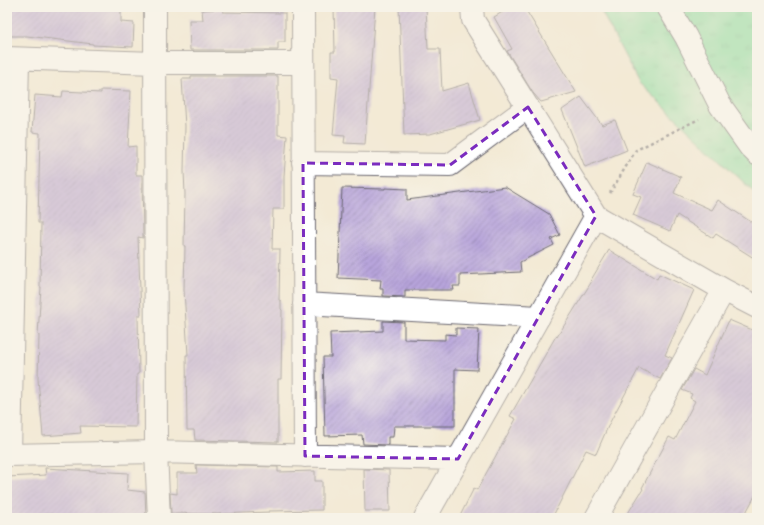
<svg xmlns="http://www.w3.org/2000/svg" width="764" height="525" viewBox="0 0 764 525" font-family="Dekko,sans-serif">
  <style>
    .grass { fill: url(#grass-tufts); stroke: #548070 }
    .building { fill: url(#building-hatch) }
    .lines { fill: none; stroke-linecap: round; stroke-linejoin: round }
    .minor-casing { stroke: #6b6871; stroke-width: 24 }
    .path { stroke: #6b6871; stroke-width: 2.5; stroke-dasharray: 3 3; stroke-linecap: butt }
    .minor { stroke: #fff; stroke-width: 22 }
    .marked { fill: none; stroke: #7b2cbf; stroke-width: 3; stroke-dasharray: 8 5; stroke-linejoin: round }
  </style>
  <defs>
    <pattern id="grass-tufts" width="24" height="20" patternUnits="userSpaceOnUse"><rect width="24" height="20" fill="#86dfa4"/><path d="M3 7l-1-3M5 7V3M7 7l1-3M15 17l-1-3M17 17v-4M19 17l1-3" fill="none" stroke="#73bf8e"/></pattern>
    <pattern id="building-hatch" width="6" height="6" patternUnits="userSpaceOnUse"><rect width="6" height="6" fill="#b7a4db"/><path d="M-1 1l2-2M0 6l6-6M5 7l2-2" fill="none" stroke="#9485b3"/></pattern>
  </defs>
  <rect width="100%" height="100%" fill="#f7f3e8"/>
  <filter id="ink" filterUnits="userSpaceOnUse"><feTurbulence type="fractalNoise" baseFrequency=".025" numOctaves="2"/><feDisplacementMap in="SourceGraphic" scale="8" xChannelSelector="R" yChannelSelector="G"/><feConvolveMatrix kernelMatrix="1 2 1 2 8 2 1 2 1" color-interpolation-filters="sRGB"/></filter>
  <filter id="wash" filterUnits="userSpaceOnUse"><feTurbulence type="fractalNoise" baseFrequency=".012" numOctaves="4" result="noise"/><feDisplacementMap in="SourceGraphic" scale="16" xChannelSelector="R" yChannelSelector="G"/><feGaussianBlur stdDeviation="0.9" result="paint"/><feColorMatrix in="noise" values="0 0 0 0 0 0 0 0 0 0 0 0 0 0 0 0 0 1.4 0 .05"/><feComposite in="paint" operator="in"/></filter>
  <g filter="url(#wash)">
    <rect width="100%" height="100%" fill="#f3ead5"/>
    <!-- grass -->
    <path class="grass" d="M599 7H757V195L639 83Z"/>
    <g id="blocks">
      <!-- building -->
      <path class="building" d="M7 7H121V22L134 23 133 47 93 45V44L27 36H7Z
        M334 7H375L365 144 344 143 345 136 333 135 338 78 331 77V52H335Z
        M399 7H426L428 49H440L442 91 469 83 480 120 430 134 404 135Z
        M511 7H524L576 92 541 102 533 93 507 51 512 49 494 17Z
        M223 9V12L285 13V42H278V50H190L189 20H203L202 10Z
        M191 76H278V135L287 136 284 176V209H273L272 249H280L279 300 281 301V309L282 310 281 379H278V442L195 440 194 430H187L186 355H188L184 290 185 246H184L185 194 184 171 185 126 182 79H191Z
        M101 90 131 91 128 147 136 146V175H142L143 238 138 237 141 315H138L139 374H137L136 427 80 426 81 433 43 436 38 379 39 335H38L41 287H40L41 223H38L40 133 32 132 35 95 62 97 63 91 101 93Z
        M581 97 602 125 615 120 627 150 585 167 562 110Z
        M647 162 681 177 674 193 712 210 718 200 757 226V260L716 234 713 238 677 215 670 231 633 215 641 197 633 194Z
        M505 187 549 214 560 235 551 239 554 245 520 262 521 272 460 275V286H453L454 290H405V297L383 296V289H380L381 280 338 278 342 188 385 189V188L407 189V200Z
        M609 250 657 279 659 274 694 290 665 355 672 358 660 379 639 368 609 424 596 454 586 450 552 518H459L474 488 477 490 516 419 510 416 556 336 557 337 592 281 591 280Z
        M729 320 757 332V492L743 518H625L643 489 642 488 669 437 675 440 695 401 690 398 692 394 682 390 694 369 705 375Z
        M383 321 404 322V339L445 340V334L456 335V328L479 329 477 370 455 369V426H394L393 437H388V445L363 444 362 435 325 436 323 357H331L330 333 383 331Z
        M196 465 278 467V472L315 471V481H322V510L269 511V512L218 514 171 513 170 493 177 494V473H197Z
        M45 468 128 473 127 490 145 492 146 518H104V515L52 517V514L7 516V477L46 475Z
        M364 469 389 470 390 511H365Z"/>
    </g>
  </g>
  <g filter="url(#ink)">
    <use href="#blocks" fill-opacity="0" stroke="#6b6871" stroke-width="1"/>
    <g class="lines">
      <defs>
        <path id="minor" d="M155 7 156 452 159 518
          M303 7 305 456
          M472 7 473 20 596 216 724 290 757 307
          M668 7 686 37 720 105 750 147 757 154
          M7 58 155 63H303
          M303 163 450 165 528 107
          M304 304 539 317
          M7 455 156 452 458 459
          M10 455 18 59
          M425 518 596 216
          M596 518 724 290"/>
      </defs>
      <!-- minor casing -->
      <use href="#minor" class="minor-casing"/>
      <!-- path -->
      <path class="path" d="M610 193 636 150 699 119"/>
      <!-- minor -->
      <use href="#minor" class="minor"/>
    </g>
  </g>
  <!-- marked area -->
  <path d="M0 0H764V525H0ZM528 107 596 216 458 459 305 456 303 163 450 165Z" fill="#f3ead5" fill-opacity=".55" fill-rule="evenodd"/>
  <path class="marked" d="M528 107 596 216 458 459 305 456 303 163 450 165Z"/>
  <!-- margin -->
  <rect width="764" height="525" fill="none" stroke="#f7f3e8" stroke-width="24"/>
</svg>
